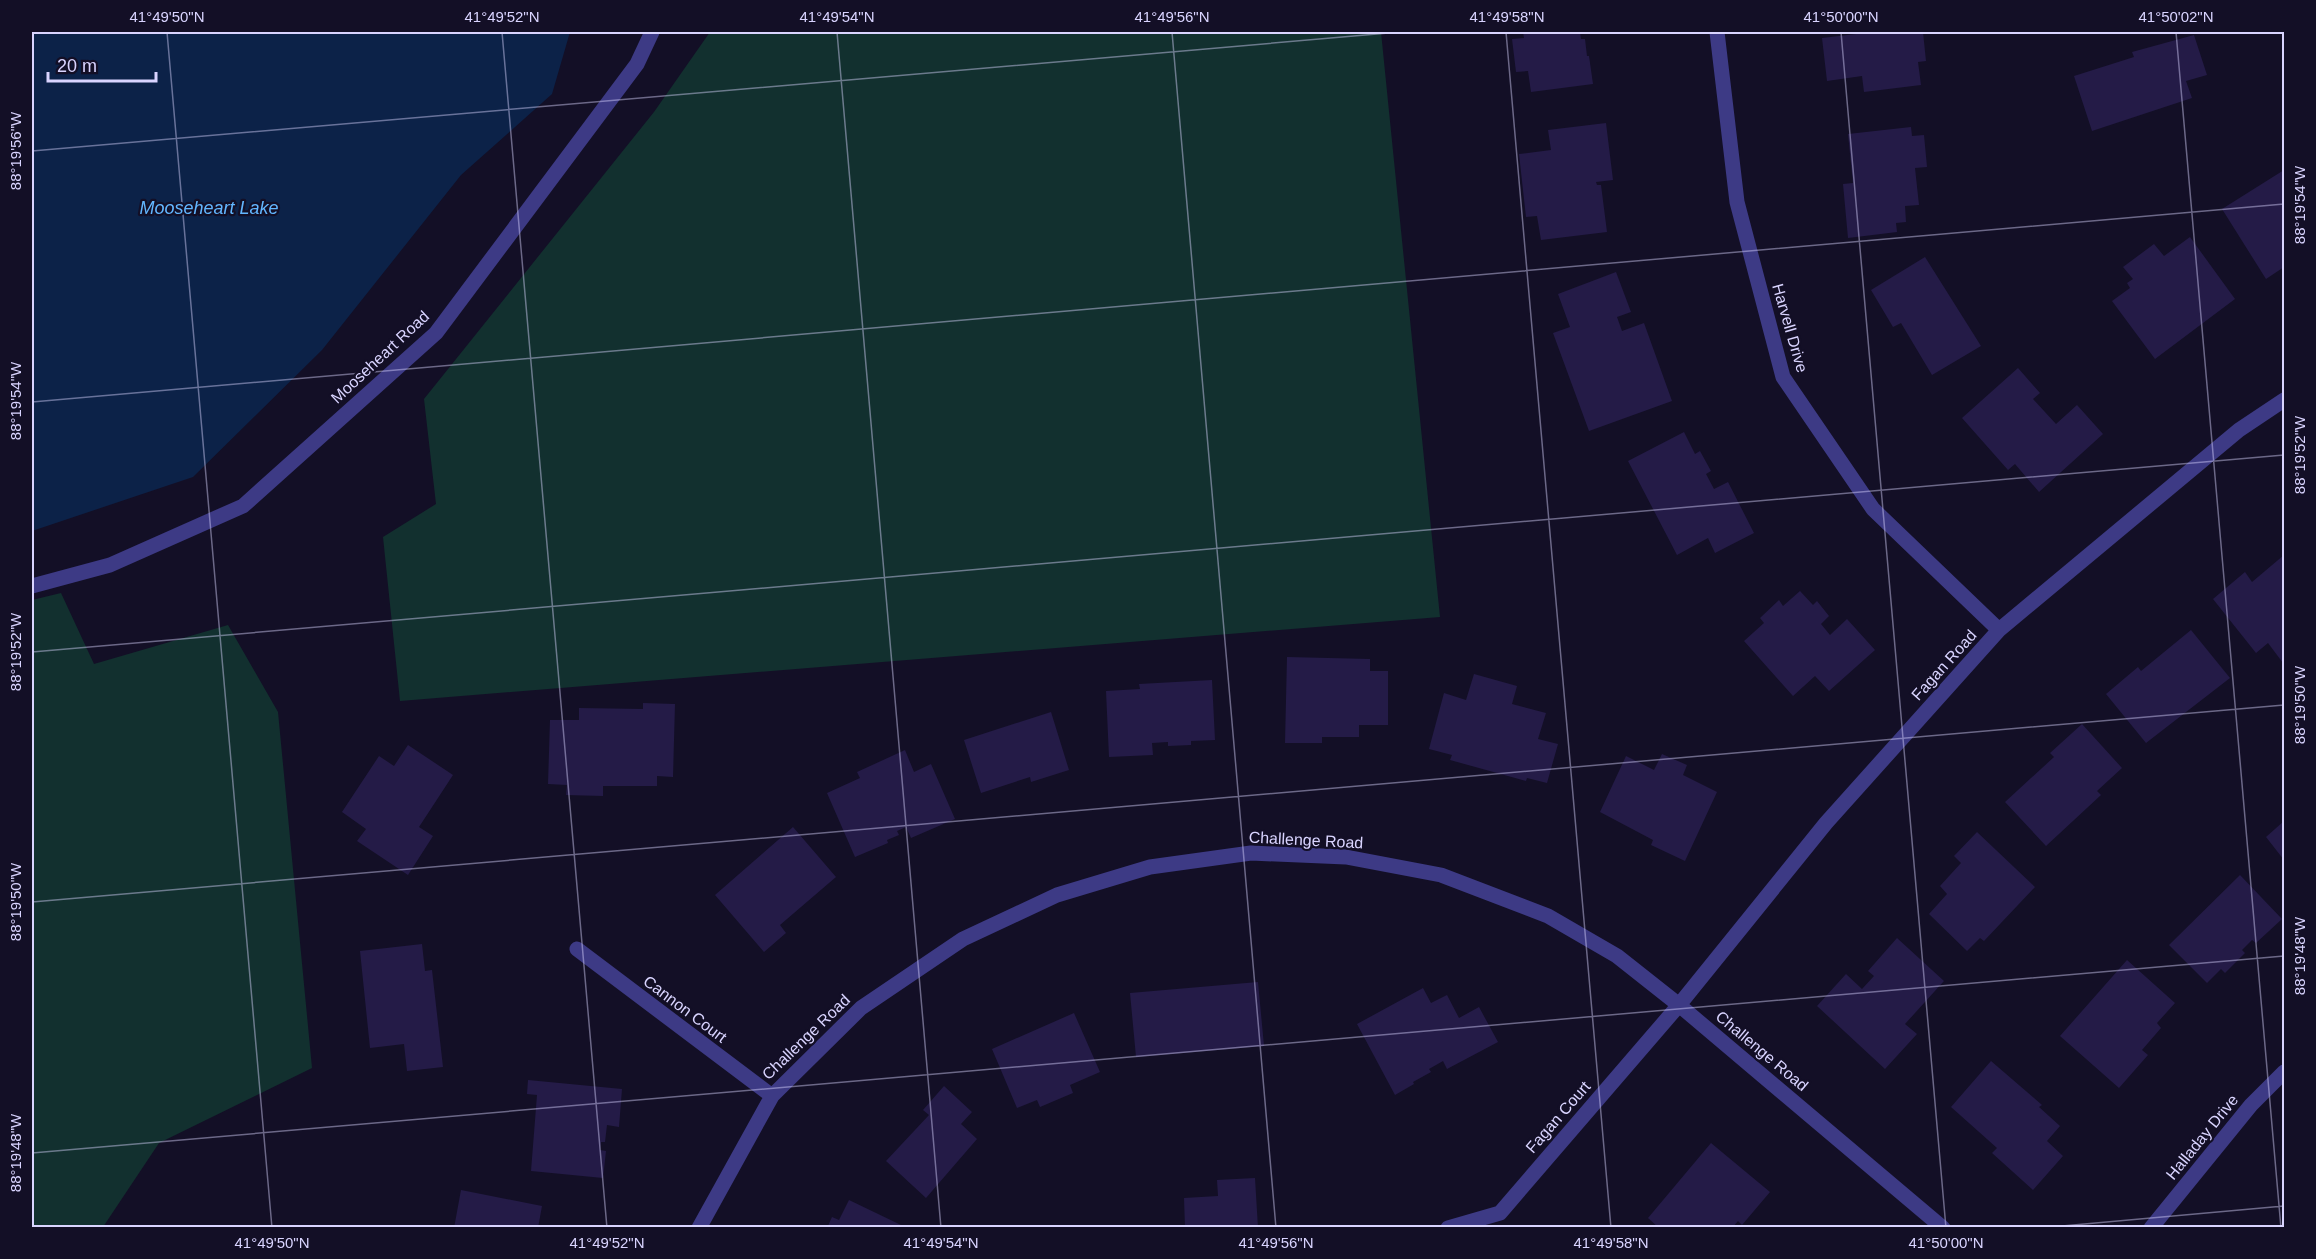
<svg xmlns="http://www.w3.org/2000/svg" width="2316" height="1259" viewBox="0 0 2316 1259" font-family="Helvetica,sans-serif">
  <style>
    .green { fill: #12302f }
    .water { fill: #0c2248 }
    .building { fill: #241b47 }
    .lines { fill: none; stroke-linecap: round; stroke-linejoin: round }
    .minor { stroke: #3d3a85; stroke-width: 15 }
    .ticks { fill: none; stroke: #d9d4ff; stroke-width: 1.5; stroke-opacity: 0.45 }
    .labels { text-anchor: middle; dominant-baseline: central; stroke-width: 4.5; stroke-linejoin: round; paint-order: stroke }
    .street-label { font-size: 16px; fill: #d9d4ff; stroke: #130f26 }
    .water-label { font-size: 18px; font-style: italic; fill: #62b6ff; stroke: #130f26 }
    .neatline { fill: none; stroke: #d9d4ff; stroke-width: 2 }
    .ticks-label { font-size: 15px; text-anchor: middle; fill: #d9d4ff }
  </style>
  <rect width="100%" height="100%" fill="#130f26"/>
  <!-- green -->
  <path class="green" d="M710 32H1381L1440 617 400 701 383 537 436 504 424 399 654 112Z
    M61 593 94 664 228 625 278 712 312 1068 159 1143 103 1227H32V600Z"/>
  <!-- water -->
  <path class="water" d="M32 32H570L552 94 461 175 322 350 193 477 32 531Z"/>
  <!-- building -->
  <path class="building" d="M1523 32H1580L1581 39H1585L1587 56H1589L1593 84 1531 92 1528 71 1516 72 1512 39 1524 38Z
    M1856 32H1923L1926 61 1918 62 1921 85 1864 92 1862 76 1827 81 1822 38 1856 34Z
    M2194 35 2207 75 2186 81 2192 98 2092 131 2074 76 2134 57 2132 52Z
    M1606 123 1613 180 1596 182 1597 185H1601L1607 232 1541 240 1537 216 1526 217 1519 154 1551 150 1548 130Z
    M1911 127 1912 136 1924 135 1927 167 1915 168 1919 205 1905 206 1906 222 1896 223 1897 232 1848 238 1843 184 1853 183 1848 134Z
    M2284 170V267L2266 279 2222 209Z
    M2190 237 2235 299 2155 359 2112 301 2130 288 2127 283 2133 279 2123 267 2154 244 2164 256Z
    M1925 257 1981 346 1932 375 1901 323 1893 327 1871 290Z
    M1616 272 1631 312 1617 317 1622 331 1644 323 1672 401 1589 431 1553 333 1570 327 1558 294Z
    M2018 368 2040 393 2033 399 2056 424 2077 405 2103 434 2039 492 2015 464 2008 470 1962 418Z
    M1684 432 1695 454 1700 451 1711 471 1706 474 1714 489 1728 482 1754 533 1715 553 1708 538 1677 555 1628 461Z
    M2284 555V662L2283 663 2268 643 2256 653 2213 599 2245 572 2252 582Z
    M1800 591 1813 605 1817 601 1829 616 1821 624 1830 635 1847 619 1875 650 1829 691 1815 676 1793 696 1744 641 1764 623 1760 618 1779 600 1783 606Z
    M2191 630 2230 678 2146 743 2106 694 2138 667 2141 671Z
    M1287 657 1370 659V671H1388V725H1359V737H1322V743H1285Z
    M1474 674 1517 686 1512 704 1546 713 1538 739 1558 744 1547 783 1527 778 1526 781 1450 760 1452 755 1429 749 1444 693 1466 700Z
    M1212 680 1215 740 1191 741V745L1168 746V742L1152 743 1153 755 1109 757 1106 691 1140 689 1139 684Z
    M643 703 675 704 673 777 657 776V786H603V796L566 795 567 785 548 784 550 720H579V708L643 709Z
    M1051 712 1069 770 1031 782 1030 777 981 793 964 740Z
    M2082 724 2122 768 2097 791 2101 795 2046 846 2005 802 2054 757 2050 753Z
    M408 745 453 775 419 827 433 836 408 875 357 841 366 829 342 812 379 756 394 766Z
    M905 750 914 772 931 764 955 819 911 838 906 827 897 831 899 835 887 840 888 843 855 857 827 793 860 778 857 772Z
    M1662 754 1687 765 1683 775 1717 792 1685 861 1651 845 1653 840 1600 812 1626 756 1654 770Z
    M2284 821V860L2266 837Z
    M793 827 836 877 780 925 786 933 764 952 715 895Z
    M1977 832 2035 887 1984 941 1980 938 1967 951 1929 914 1947 894 1940 886 1961 863 1954 856Z
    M2240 875 2282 919 2256 943 2252 940 2242 950 2245 953 2225 973 2221 969 2207 983 2169 945Z
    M1897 938 1944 981 1905 1024 1917 1034 1885 1069 1817 1006 1846 974 1862 989 1874 976 1868 971Z
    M422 944 425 971 432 970 443 1067 407 1071 404 1044 370 1048 360 951Z
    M2127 960 2175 1003 2157 1023 2161 1028 2142 1050 2148 1055 2119 1088 2060 1036Z
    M1258 982 1264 1046 1136 1057 1130 993Z
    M1423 988 1431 1003 1447 995 1459 1018 1479 1007 1498 1042 1447 1069 1443 1061 1429 1069 1431 1072 1413 1082 1414 1084 1395 1095 1357 1024Z
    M1074 1013 1100 1072 1070 1085 1073 1093 1040 1107 1037 1100 1017 1108 992 1049Z
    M1991 1061 2042 1105 2039 1107 2060 1126 2047 1141 2063 1156 2033 1190 1992 1153 1997 1148 1951 1107Z
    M528 1080 622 1089 619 1127 607 1125 605 1142H601L600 1150 606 1151 603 1178 531 1171 537 1095 527 1094Z
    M944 1086 972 1112 961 1124 977 1139 926 1198 886 1161 929 1115 923 1110Z
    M1711 1143 1770 1192 1742 1225 1738 1221 1732 1228H1659L1648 1218Z
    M1255 1178 1258 1228H1185L1184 1198 1218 1196 1217 1180Z
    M461 1190 542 1206 538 1228H454Z
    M849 1200 901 1225 900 1228H827L832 1217 839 1220Z"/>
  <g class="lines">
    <!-- minor -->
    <path class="minor" d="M1717 32 1737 202 1783 377 1873 509 1999 630
      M32 586 110 565 243 506 436 333 637 64 652 32
      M577 949 772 1096
      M699 1228 772 1096 861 1008 963 939 1057 895 1150 867 1251 853 1346 857 1441 875 1548 916 1617 956 1679 1005 1943 1228
      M1448 1228 1500 1213 1679 1005 1826 823 1999 630 2239 430 2284 400
      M2151 1228 2251 1105 2284 1072"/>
  </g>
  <!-- ticks -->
  <path class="ticks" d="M167 32 272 1228M502 32 607 1228M837 32 941 1228M1172 32 1276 1228M1506 32 1611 1228M1841 32 1946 1228M2176 32 2281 1228M32 151 1400 32M32 402 2284 204M32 652 2284 455M32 902 2284 705M32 1153 2284 956M2040 1228 2284 1206"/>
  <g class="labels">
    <!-- street labels -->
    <g class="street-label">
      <text transform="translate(1790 328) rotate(74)">Harvell Drive</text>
      <text transform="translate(380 357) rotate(-43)">Mooseheart Road</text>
      <text transform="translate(1944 665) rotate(-48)">Fagan Road</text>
      <text transform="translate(1306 840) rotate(3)">Challenge Road</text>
      <text transform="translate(685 1009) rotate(37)">Cannon Court</text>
      <text transform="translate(806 1037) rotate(-44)">Challenge Road</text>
      <text transform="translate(1762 1051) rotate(40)">Challenge Road</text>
      <text transform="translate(1558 1117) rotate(-49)">Fagan Court</text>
      <text transform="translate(2202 1137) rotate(-51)">Halladay Drive</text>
    </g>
    <!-- water labels -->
    <g class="water-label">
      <text x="209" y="208">Mooseheart Lake</text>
    </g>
  </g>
  <!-- border -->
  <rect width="2316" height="1259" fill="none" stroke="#130f26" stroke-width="66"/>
  <!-- scale -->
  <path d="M48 72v9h108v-9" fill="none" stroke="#d9d4ff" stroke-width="3"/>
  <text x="57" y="72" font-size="18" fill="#d9d4ff" stroke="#130f26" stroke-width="4.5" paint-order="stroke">20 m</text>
  <rect x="33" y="33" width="2250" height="1193" class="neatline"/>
  <g class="ticks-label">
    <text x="167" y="22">41°49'50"N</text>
    <text x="502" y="22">41°49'52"N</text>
    <text x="837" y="22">41°49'54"N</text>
    <text x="1172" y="22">41°49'56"N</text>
    <text x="1507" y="22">41°49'58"N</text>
    <text x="1841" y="22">41°50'00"N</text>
    <text x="2176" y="22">41°50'02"N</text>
    <text transform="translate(16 151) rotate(-90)" y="5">88°19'56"W</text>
    <text transform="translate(2300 205) rotate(-90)" y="5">88°19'54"W</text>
    <text transform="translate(16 401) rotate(-90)" y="5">88°19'54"W</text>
    <text transform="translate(2300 455) rotate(-90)" y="5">88°19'52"W</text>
    <text transform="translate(16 652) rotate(-90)" y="5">88°19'52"W</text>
    <text transform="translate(2300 705) rotate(-90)" y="5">88°19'50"W</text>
    <text transform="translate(16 902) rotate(-90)" y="5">88°19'50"W</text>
    <text transform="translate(2300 956) rotate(-90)" y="5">88°19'48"W</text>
    <text transform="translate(16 1153) rotate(-90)" y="5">88°19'48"W</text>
    <text x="272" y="1248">41°49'50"N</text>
    <text x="607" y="1248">41°49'52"N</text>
    <text x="941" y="1248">41°49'54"N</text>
    <text x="1276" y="1248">41°49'56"N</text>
    <text x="1611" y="1248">41°49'58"N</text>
    <text x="1946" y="1248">41°50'00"N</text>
  </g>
</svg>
